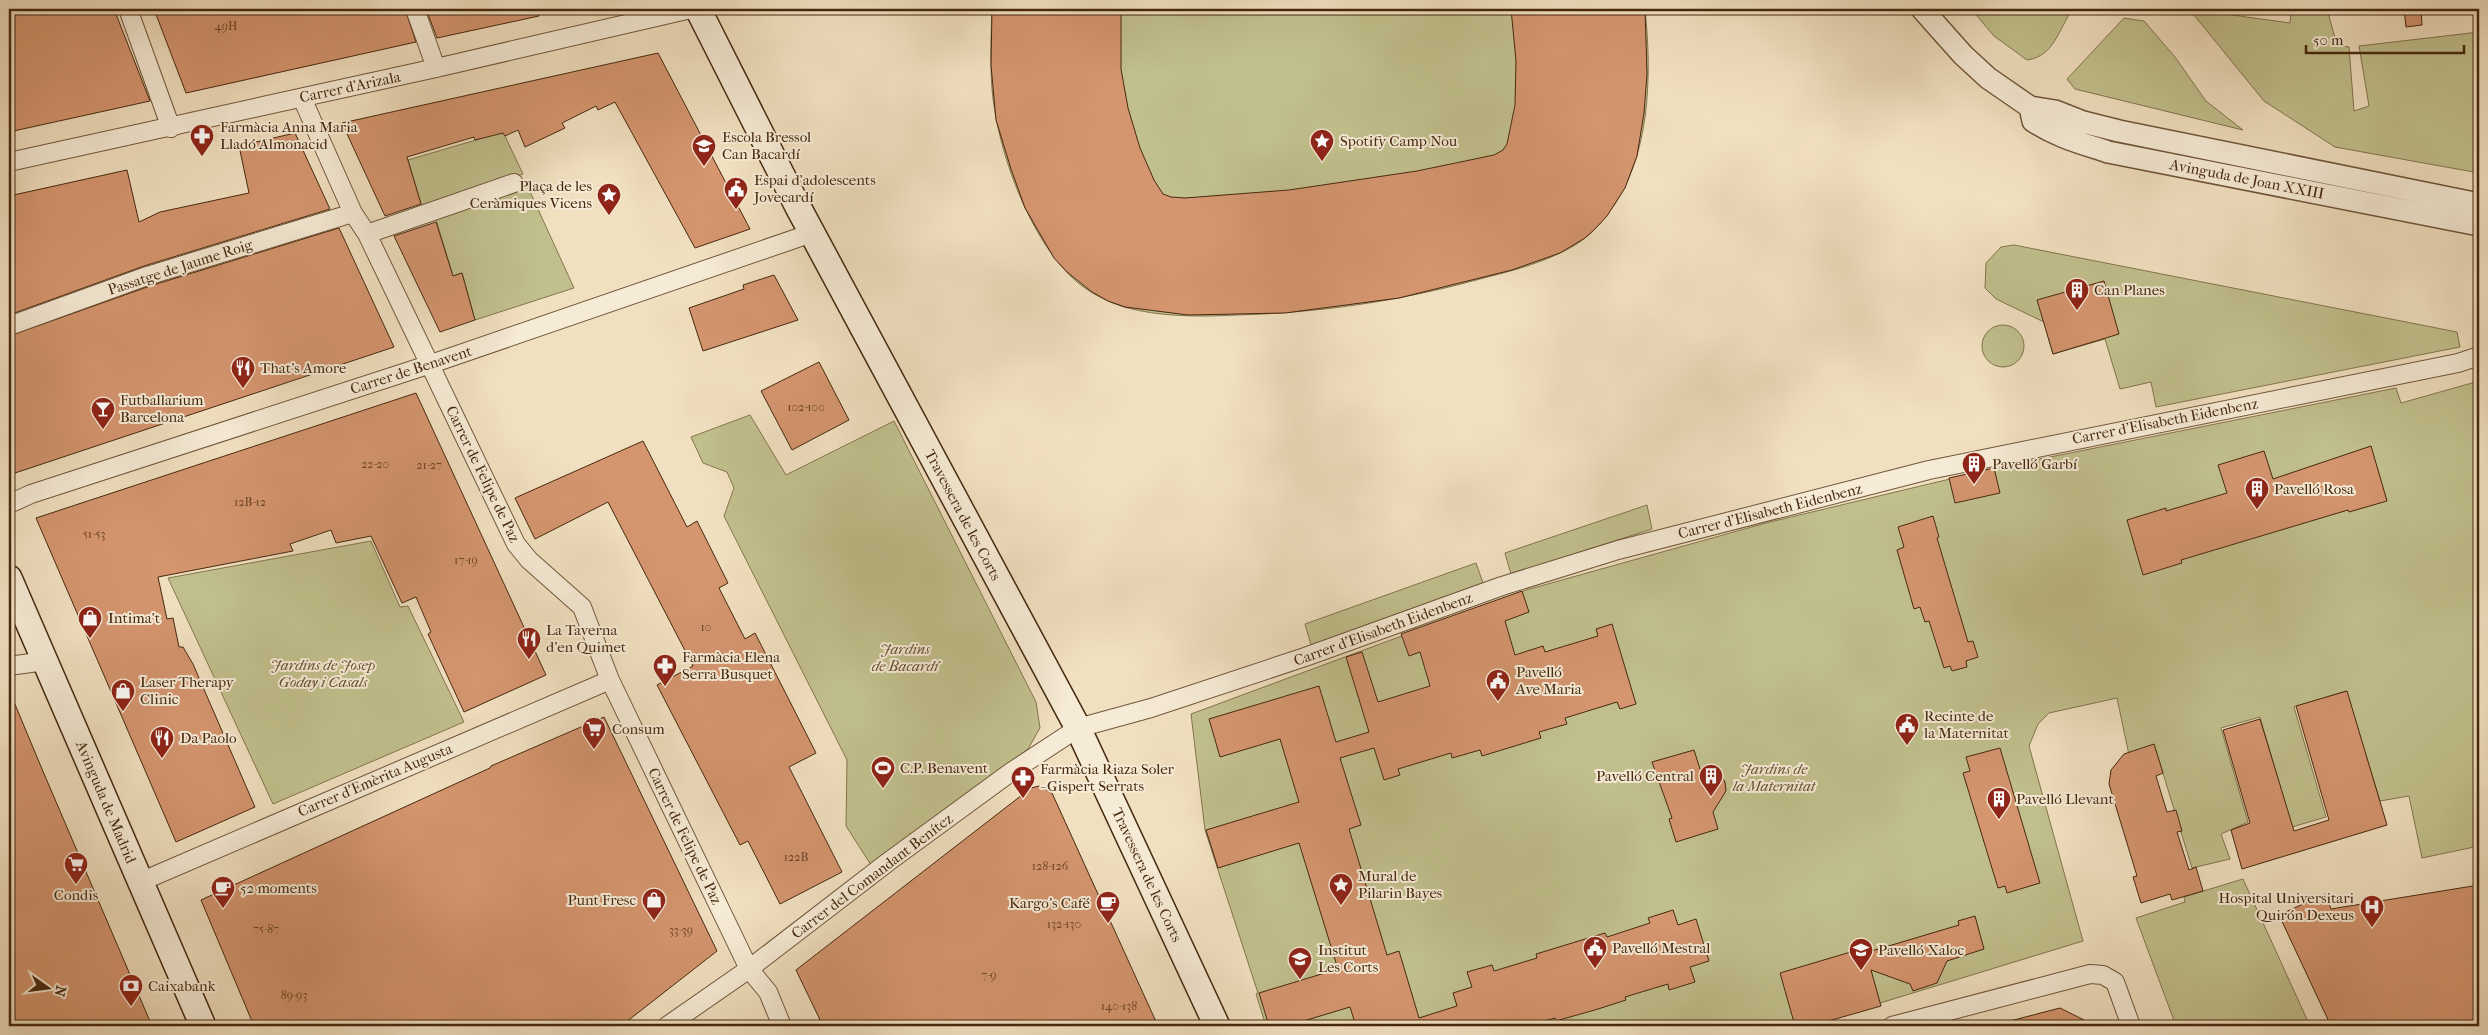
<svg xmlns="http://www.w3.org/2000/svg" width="2488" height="1035" viewBox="0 0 2488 1035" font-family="'IM FELL French Canon',serif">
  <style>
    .green { fill: #c1c08d; stroke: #84744e }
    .building { fill: #d4956f; stroke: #46280e }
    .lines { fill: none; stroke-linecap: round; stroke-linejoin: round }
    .minor-casing { stroke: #71563a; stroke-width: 20 }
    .tertiary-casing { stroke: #71563a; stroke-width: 24 }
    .secondary-casing { stroke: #46280e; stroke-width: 28 }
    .minor { stroke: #f6ebd6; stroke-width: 18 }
    .tertiary { stroke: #f6ebd6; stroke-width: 21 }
    .secondary { stroke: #f6ebd6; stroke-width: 25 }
    .labels { text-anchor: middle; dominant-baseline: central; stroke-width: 4; stroke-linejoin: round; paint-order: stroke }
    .number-label { font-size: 12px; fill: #6a4326 }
    .street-label { font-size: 15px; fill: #46280e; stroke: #f6ebd6 }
    .poi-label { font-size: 15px; fill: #46280e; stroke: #f6ebd6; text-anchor: start }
    .park-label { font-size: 15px; font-style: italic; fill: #654e2e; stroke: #f6ebd6 }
  </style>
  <rect width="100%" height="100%" fill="#f1e0c0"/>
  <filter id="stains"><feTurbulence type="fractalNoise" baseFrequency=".004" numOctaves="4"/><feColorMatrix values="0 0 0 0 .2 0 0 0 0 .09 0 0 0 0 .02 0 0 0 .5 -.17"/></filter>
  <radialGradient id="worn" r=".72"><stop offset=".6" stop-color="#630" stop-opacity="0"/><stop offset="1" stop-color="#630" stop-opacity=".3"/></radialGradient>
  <!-- green -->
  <path class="green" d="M992 9H1645C1652 75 1651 160 1607 215 1595 231 1580 244 1562 252 1536 265 1507 272 1480 279 1400 301 1319 313 1236 315 1199 317 1160 317 1124 307 1108 302 1090 293 1077 282 1030 242 997 150 992 89 990 62 991 36 992 9Z
    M1971 9H2073C2058 29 2055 56 2027 60L1994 36Z
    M2189 9 2290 23 2291 9H2327L2337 45 2349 47 2354 111 2369 106 2359 46 2479 32V173L2335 147 2264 101Z
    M2124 18 2144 21 2175 57 2206 101 2243 130 2075 89 2067 79Z
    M503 132 523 174 423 210 408 160Z
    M527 185 574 288 475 320 462 273 453 276 435 216Z
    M2014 245 2457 332 2460 347 2156 407 2151 382 2120 389 2105 339 2053 354 2044 322 1996 299 1985 288 1986 263 2001 247Z
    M1982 346a21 21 0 1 1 42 0a21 21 0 1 1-42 0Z
    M2479 381V846L2422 858 2409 796 2380 801 2346 691 2294 707 2326 817 2292 827 2260 717 2221 728 2248 822 2221 834 2230 859 2192 868 2155 747 2129 755 2117 698 2049 713 2038 724 2029 746 2083 941 1805 1026H1266L1256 994 1258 993 1205 830 1191 714 1526 590 1766 523 2000 467 2396 388 2401 403Z
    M750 415 786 475 894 421 1036 702 1040 728 1028 749 871 865 846 826 847 760 724 516 734 488 727 472 703 463 691 437Z
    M1647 505 1652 529 1511 574 1505 553Z
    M371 541 400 607 408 606 464 722 273 804 168 578Z
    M1476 563 1483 583 1311 645 1305 624Z
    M2243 879 2310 1026H2176L2136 918 2185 902 2184 897Z"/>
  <!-- building -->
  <path class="building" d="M9 9H114L150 101 9 132Z
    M154 9H405L416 42 186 93Z
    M426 9H538L539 16 437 38Z
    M992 9H1121V69L1128 108 1140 148 1154 180 1163 194 1171 197 1185 198 1289 190 1417 171 1494 155 1503 150 1507 144 1515 105 1516 61 1511 9H1645L1647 74 1644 113 1637 156 1625 188 1607 216 1595 229 1585 238 1560 253 1512 270 1399 298 1285 313 1188 315 1125 307 1108 301 1092 292 1067 272 1054 258 1025 208 1011 169 996 120 991 65Z
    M2404 9H2421L2422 25 2406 27Z
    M658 53 750 229 695 248 615 102 598 110 596 106 562 123 565 128 525 147 518 130 505 136 503 133 475 140 474 137 407 157 421 204 385 216 342 123Z
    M295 133 330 209 144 266 9 315V196L127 170 139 222 160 212 249 193 239 146Z
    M436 222 453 276 462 273 475 320 440 332 394 236Z
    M339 228 394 347 15 473 9 459V336L150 286Z
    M774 275 798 320 703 351 689 308 744 289 743 285Z
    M2104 281 2119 334 2053 354 2037 300Z
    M819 362 849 420 792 450 761 391Z
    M416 393 546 675 464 712 428 634 431 632 416 597 402 603 371 536 336 543 331 530 290 544 293 551 158 577 167 619 173 618 179 647H183L193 664 255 807 176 842 36 518Z
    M643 441 687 527 697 521 728 583 719 588 745 639 755 633 816 753 789 767 842 872 780 904 748 841 740 845 657 685 693 666 608 502 535 539 515 498Z
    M2371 446 2387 501 2349 512 2348 510 2181 560 2182 563 2143 575 2127 520 2166 508V511L2227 493 2218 465 2264 451 2273 479Z
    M1994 468 2000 493 1955 503 1949 478Z
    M1933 516 1939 537 1937 538 1968 642 1973 641 1978 657 1966 661 1967 667 1952 671 1950 666 1944 668 1929 621 1925 622 1920 607 1914 609 1897 550 1904 547 1898 527Z
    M1522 591 1529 612 1505 621 1515 655 1543 646 1545 652 1598 636 1596 629 1612 624 1636 704 1620 709 1617 702 1565 718 1567 724 1539 732 1541 738 1482 756 1480 750 1452 758 1451 753 1398 769 1400 775 1384 780 1374 748 1340 758 1361 825 1349 829 1387 955 1399 951 1419 1018 1457 1006 1453 993 1472 987 1467 972 1492 965 1494 971 1537 958 1536 954 1605 933 1607 937 1650 923 1648 918 1673 910 1678 925 1696 919 1709 961 1690 967 1695 982 1669 990 1668 984 1625 997 1626 1000 1598 1009 1556 1021 1555 1018 1527 1026H1356L1350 1007 1287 1026H1269L1259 993 1338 969 1299 843 1218 868 1206 830 1299 802 1280 739 1220 757 1209 719 1319 686 1336 742 1369 732 1346 657 1362 652 1378 702 1430 686 1420 652 1409 656 1401 634Z
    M9 690 42 769 152 1026H9Z
    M2347 691 2387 825 2242 869 2231 830 2250 823 2223 730 2260 719 2294 831 2329 820 2296 706Z
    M604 717 717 951 621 1026H254L201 900 490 768 491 766Z
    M2154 744 2163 773 2156 776 2167 812 2176 810 2182 831 2177 832 2189 870 2196 867 2203 891 2172 900 2170 894 2141 903 2133 877 2137 876 2109 784 2111 770 2124 754Z
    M2000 748 2040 883 2007 893 2005 886 1998 888 1963 773 1970 771 1966 757Z
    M1694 750 1700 769 1719 774 1725 782 1726 791 1713 812 1718 829 1676 842 1669 819 1672 818 1652 762Z
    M1039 786 1052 793 1158 1026H823L796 970 1031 788Z
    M2479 885V1026H2331L2279 915 2325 894 2331 909Z
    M1975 916 1984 949 1947 961 1937 983 1913 991 1910 984 1871 970 1881 1006 1811 1026H1795L1780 973 1864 948 1865 953 1959 925 1958 921Z
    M2060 1008 2096 1026H2011L2010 1021Z"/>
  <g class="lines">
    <defs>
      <path id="minor" d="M128 9 171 128
        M415 9 436 68
        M302 98 353 213 367 234 516 544 529 560 582 607 610 680 749 969 768 992 782 1026
        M9 162 436 68 691 9
        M367 234 514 183
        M9 326 147 276 353 213
        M9 504 31 494 431 364 812 233
        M9 666 45 661
        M140 882 610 680
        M667 1026 749 969 888 862 1011 772 1078 728 1151 708 1305 657 1502 586 1618 550 1929 470 2458 363 2479 356
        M1892 1026 2090 974 2103 975 2115 982 2131 1026"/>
      <path id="tertiary" d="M1922 9 1963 55 1988 78 2030 107 2055 111 2083 122 2119 131 2479 204
        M2030 107 2033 121C2057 137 2081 143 2108 152L2479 225"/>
      <path id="secondary" d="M698 9 797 205 1078 728 1217 1026
        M9 578 203 1026"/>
    </defs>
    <!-- minor casing -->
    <use href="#minor" class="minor-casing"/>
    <!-- tertiary casing -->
    <use href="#tertiary" class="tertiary-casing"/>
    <!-- secondary casing -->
    <use href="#secondary" class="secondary-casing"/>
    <!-- minor -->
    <use href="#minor" class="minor"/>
    <!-- tertiary -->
    <use href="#tertiary" class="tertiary"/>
    <!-- secondary -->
    <use href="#secondary" class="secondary"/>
  </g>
  <!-- icons -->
  <defs>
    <symbol id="pharmacy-pin" viewBox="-11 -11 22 30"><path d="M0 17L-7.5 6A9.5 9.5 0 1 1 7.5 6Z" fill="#8f2418" stroke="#f6ebd6"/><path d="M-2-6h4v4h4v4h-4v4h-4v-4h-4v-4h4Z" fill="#fff"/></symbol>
    <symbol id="sight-pin" viewBox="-11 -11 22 30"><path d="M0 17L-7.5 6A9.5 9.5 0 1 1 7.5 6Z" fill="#8f2418" stroke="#f6ebd6"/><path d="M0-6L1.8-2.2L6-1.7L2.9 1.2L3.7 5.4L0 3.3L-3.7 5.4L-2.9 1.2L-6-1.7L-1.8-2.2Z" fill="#fff"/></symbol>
    <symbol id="school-pin" viewBox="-11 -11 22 30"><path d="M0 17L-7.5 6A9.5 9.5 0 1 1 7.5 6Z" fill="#8f2418" stroke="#f6ebd6"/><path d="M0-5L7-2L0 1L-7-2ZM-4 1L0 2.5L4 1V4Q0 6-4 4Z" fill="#fff"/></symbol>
    <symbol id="civic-pin" viewBox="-11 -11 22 30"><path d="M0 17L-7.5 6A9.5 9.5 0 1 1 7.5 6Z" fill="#8f2418" stroke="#f6ebd6"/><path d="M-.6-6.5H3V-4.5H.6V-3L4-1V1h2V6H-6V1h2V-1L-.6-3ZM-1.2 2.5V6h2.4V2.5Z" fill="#fff"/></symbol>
    <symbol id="building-pin" viewBox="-11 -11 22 30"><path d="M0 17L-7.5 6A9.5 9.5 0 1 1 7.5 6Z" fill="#8f2418" stroke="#f6ebd6"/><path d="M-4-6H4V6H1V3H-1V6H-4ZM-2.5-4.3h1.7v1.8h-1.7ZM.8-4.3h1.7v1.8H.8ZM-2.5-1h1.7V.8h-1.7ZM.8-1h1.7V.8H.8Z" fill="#fff"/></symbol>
    <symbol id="restaurant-pin" viewBox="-11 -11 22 30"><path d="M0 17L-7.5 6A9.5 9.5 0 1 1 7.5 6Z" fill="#8f2418" stroke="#f6ebd6"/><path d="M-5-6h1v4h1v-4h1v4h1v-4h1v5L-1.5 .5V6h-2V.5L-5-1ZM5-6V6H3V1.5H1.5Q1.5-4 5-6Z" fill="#fff"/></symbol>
    <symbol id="bar-pin" viewBox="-11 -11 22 30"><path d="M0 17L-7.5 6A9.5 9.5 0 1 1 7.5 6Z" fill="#8f2418" stroke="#f6ebd6"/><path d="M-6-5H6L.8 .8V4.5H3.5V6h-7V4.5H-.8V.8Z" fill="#fff"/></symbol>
    <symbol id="shop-pin" viewBox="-11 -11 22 30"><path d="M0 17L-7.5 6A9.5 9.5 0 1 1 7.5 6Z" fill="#8f2418" stroke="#f6ebd6"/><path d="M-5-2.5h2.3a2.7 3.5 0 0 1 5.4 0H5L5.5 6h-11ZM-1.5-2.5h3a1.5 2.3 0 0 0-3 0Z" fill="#fff"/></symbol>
    <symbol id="supermarket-pin" viewBox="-11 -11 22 30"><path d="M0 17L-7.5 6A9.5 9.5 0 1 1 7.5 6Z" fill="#8f2418" stroke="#f6ebd6"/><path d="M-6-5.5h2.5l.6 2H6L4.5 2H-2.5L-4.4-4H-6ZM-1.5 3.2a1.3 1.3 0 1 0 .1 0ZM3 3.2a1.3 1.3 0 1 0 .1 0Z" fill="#fff"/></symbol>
    <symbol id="stadium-pin" viewBox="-11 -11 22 30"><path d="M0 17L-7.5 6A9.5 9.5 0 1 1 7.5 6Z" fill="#8f2418" stroke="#f6ebd6"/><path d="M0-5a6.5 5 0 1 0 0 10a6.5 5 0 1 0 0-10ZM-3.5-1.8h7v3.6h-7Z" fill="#fff"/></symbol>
    <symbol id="cafe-pin" viewBox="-11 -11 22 30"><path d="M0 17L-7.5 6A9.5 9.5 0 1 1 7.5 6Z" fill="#8f2418" stroke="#f6ebd6"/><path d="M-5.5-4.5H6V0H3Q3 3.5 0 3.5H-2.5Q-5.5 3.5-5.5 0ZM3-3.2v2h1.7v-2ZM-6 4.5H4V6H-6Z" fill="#fff"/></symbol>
    <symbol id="hospital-pin" viewBox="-11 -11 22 30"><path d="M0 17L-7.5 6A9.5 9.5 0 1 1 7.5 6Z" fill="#8f2418" stroke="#f6ebd6"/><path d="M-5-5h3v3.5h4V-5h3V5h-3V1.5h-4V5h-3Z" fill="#fff"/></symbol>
    <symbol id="university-pin" viewBox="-11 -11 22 30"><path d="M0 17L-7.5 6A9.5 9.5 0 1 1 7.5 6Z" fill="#8f2418" stroke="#f6ebd6"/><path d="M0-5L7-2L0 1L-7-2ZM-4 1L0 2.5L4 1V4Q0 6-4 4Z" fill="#fff"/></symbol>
    <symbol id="bank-pin" viewBox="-11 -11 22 30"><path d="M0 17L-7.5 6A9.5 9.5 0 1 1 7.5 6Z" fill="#8f2418" stroke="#f6ebd6"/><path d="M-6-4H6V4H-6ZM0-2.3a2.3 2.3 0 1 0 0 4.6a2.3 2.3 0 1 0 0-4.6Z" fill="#fff"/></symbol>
  </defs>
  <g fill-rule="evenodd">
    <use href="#pharmacy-pin" x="188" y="122" width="28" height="38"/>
    <use href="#sight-pin" x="1308" y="127" width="28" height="38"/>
    <use href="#school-pin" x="690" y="132" width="28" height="38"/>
    <use href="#civic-pin" x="722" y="175" width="28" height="38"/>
    <use href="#sight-pin" x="595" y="181" width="28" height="38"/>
    <use href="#building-pin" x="2063" y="276" width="28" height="38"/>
    <use href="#restaurant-pin" x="229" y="354" width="28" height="38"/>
    <use href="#bar-pin" x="89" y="395" width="28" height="38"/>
    <use href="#building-pin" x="1960" y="450" width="28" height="38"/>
    <use href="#building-pin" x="2243" y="475" width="28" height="38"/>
    <use href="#shop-pin" x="76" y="604" width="28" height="38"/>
    <use href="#restaurant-pin" x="515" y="625" width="28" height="38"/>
    <use href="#pharmacy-pin" x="651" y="652" width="28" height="38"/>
    <use href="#civic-pin" x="1484" y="667" width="28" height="38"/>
    <use href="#shop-pin" x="109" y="677" width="28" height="38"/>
    <use href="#civic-pin" x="1893" y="711" width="28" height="38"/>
    <use href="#supermarket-pin" x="580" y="715" width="28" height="38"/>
    <use href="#restaurant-pin" x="148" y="724" width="28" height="38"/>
    <use href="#stadium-pin" x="869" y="754" width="28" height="38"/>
    <use href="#building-pin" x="1697" y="762" width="28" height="38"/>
    <use href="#pharmacy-pin" x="1009" y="764" width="28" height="38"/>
    <use href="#building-pin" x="1985" y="785" width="28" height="38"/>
    <use href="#supermarket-pin" x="62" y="850" width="28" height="38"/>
    <use href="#sight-pin" x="1327" y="871" width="28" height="38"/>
    <use href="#cafe-pin" x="209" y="874" width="28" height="38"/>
    <use href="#shop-pin" x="640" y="886" width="28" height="38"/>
    <use href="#cafe-pin" x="1094" y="889" width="28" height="38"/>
    <use href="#hospital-pin" x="2358" y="893" width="28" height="38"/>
    <use href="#civic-pin" x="1581" y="934" width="28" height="38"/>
    <use href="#university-pin" x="1847" y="936" width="28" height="38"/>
    <use href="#school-pin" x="1286" y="945" width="28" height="38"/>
    <use href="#bank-pin" x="117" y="972" width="28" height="38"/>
  </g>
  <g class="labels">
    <!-- number labels -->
    <g class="number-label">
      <text x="226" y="26">49H</text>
      <text x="806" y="407">102-100</text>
      <text x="375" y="464">22-20</text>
      <text x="429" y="465">21-27</text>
      <text x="250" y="502">12B-12</text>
      <text x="94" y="534">51-53</text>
      <text x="466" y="560">17-19</text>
      <text x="706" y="627">10</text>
      <text x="796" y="857">122B</text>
      <text x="1050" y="866">128-126</text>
      <text x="1064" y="924">132-130</text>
      <text x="266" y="929">75-87</text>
      <text x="681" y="930">33-39</text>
      <text x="989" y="975">7-9</text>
      <text x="294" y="995">89-93</text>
      <text x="1119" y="1006">140-138</text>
    </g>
    <!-- street labels -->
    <g class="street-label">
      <text transform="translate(350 87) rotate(-12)">Carrer d'Arizala</text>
      <text transform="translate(2247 179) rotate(11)">Avinguda de Joan XXIII</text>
      <text transform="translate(180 267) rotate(-18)">Passatge de Jaume Roig</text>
      <text transform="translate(411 370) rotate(-18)">Carrer de Benavent</text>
      <text transform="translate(2165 421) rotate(-11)">Carrer d'Elisabeth Eidenbenz</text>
      <text transform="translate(483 474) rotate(64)">Carrer de Felipe de Paz</text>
      <text transform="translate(1770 511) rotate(-14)">Carrer d'Elisabeth Eidenbenz</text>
      <text transform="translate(963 515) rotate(62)">Travessera de les Corts</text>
      <text transform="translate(1383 629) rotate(-20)">Carrer d'Elisabeth Eidenbenz</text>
      <text transform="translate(375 780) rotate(-23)">Carrer d'Emèrita Augusta</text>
      <text transform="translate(106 802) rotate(67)">Avinguda de Madrid</text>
      <text transform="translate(685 836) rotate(64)">Carrer de Felipe de Paz</text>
      <text transform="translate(1147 875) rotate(65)">Travessera de les Corts</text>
      <text transform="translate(872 876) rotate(-37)">Carrer del Comandant Benítez</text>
    </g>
    <!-- poi labels -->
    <g class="poi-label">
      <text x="220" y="127">Farmàcia Anna Maria<tspan x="220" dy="17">Lladó Almonacid</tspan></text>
      <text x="722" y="137">Escola Bressol<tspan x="722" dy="17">Can Bacardí</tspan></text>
      <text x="1340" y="141">Spotify Camp Nou</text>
      <text x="754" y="180">Espai d'adolescents<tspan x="754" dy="17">Jovecardí</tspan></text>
      <text x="592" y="186" text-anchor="end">Plaça de les<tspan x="592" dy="17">Ceràmiques Vicens</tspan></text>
      <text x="2094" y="290">Can Planes</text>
      <text x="260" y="368">That's Amore</text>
      <text x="120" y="400">Futballarium<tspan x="120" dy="17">Barcelona</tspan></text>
      <text x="1992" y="464">Pavelló Garbí</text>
      <text x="2274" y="489">Pavelló Rosa</text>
      <text x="108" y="618">Intima't</text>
      <text x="546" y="630">La Taverna<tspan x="546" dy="17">d'en Quimet</tspan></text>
      <text x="682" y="657">Farmàcia Elena<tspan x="682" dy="17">Serra Busquet</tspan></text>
      <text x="1516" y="672">Pavelló<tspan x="1516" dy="17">Ave Maria</tspan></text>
      <text x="140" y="682">Laser Therapy<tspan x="140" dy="17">Clinic</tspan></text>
      <text x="1924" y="716">Recinte de<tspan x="1924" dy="17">la Maternitat</tspan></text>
      <text x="612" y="729">Consum</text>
      <text x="180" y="738">Da Paolo</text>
      <text x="900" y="768">C.P. Benavent</text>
      <text x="1040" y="769">Farmàcia Riaza Soler<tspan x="1040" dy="17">- Gispert Serrats</tspan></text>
      <text x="1694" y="776" text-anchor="end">Pavelló Central</text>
      <text x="2016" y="799">Pavelló Llevant</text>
      <text x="1358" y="876">Mural de<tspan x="1358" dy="17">Pilarin Bayes</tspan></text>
      <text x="240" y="888">52 moments</text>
      <text x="76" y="895" text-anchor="middle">Condis</text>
      <text x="2354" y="898" text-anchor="end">Hospital Universitari<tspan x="2354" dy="17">Quirón Dexeus</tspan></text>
      <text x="636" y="900" text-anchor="end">Punt Fresc</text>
      <text x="1090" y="903" text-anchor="end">Kargo's Café</text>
      <text x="1612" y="948">Pavelló Mestral</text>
      <text x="1318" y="950">Institut<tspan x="1318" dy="17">Les Corts</tspan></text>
      <text x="1878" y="950">Pavelló Xaloc</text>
      <text x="148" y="986">Caixabank</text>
    </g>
    <!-- park labels -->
    <g class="park-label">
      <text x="905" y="649">Jardins<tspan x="905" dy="17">de Bacardí</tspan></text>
      <text x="323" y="665">Jardins de Josep<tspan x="323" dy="17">Goday i Casals</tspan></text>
      <text x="1774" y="769">Jardins de<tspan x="1774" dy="17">la Maternitat</tspan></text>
    </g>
  </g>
  <!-- margin -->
  <rect width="2488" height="1035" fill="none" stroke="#f1e0c0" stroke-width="30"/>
  <rect x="10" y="10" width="2468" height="1015" fill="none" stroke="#46280e" stroke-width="2.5"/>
  <rect x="15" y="15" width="2458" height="1005" fill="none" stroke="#46280e"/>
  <!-- north arrow -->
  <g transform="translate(48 988) rotate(104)" stroke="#f6ebd6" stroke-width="4" paint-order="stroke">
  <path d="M0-4L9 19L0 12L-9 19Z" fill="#46280e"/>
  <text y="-8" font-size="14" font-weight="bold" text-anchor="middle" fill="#46280e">N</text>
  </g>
  <!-- scale -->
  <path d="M2306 45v8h158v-8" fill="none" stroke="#46280e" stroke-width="2.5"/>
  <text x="2313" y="45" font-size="15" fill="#46280e" stroke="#f6ebd6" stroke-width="4" paint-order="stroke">50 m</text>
  <rect width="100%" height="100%" filter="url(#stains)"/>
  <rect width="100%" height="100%" fill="url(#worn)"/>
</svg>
